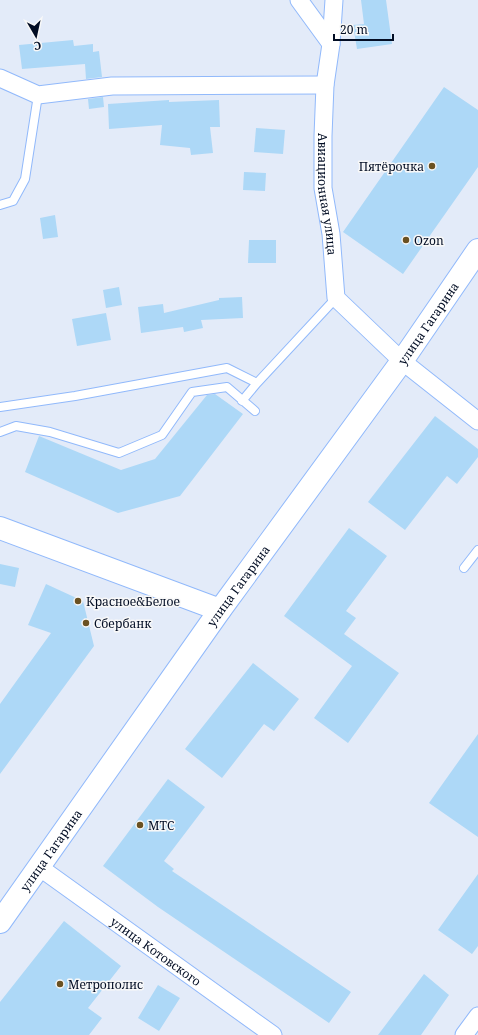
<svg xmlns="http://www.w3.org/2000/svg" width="478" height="1035" viewBox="0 0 478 1035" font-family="'Noto Serif',serif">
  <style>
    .building { fill: #add8f7 }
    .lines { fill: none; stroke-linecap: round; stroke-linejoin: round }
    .lane-casing { stroke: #91b9fb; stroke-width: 10 }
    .street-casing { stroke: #91b9fb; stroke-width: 19 }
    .secondary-casing { stroke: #91b9fb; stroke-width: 24 }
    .lane { stroke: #fff; stroke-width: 8 }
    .street { stroke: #fff; stroke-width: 17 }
    .secondary { stroke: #fff; stroke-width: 22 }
    .poi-dot { fill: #6a5122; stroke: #f8f8f8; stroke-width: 1.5 }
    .labels { text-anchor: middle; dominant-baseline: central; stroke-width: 3; stroke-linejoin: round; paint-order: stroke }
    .poi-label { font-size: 12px; fill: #020d24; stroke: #f8f8f8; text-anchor: start }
    .street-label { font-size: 12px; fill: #020d24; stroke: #f8f8f8 }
  </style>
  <rect width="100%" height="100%" fill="#e3ebf9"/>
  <!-- building -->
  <path class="building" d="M361 0H386L392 44 357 49 353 25 364 24Z
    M73 40 74 46 93 44V52L99 51 102 77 86 79 85 64 22 69 19 45Z
    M444 87 478 110V167L403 274 343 232Z
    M103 97 104 107 89 109 88 99Z
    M169 100V102L219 100 220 127H210L213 153 191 155 190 148 160 145 162 125 109 129 108 104Z
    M256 128 285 130 283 154 254 152Z
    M244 172 266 173 265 191 243 190Z
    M55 215 58 237 43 239 40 218Z
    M249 240H276V263H248Z
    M119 287 122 305 106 308 103 290Z
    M242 297 243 318 201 320 203 328 184 332 183 327 141 333 138 307 163 304 164 313 219 300V298Z
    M106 313 111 340 77 346 72 319Z
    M215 394 243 414 180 496 118 513 25 472 39 436 121 470 155 459 207 395Z
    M435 416 478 449V457L457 484 447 476 405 530 368 502Z
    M349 528 387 556 346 611 356 618 344 634 399 673 348 743 314 718 352 666 284 616Z
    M0 564 19 568 15 587 0 584Z
    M46 584 83 601 94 646 0 774V704L51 633 28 625Z
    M253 663 299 699 274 731 264 724 222 778 185 749Z
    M478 734V837L429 803Z
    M168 779 205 807 164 861 174 869 172 871 351 992 329 1023 158 907 103 866Z
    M478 874V946L472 954 438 930Z
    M64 921 121 966 88 1008 102 1018 89 1035H0V1002Z
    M424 974 449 995 421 1035H378Z
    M158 985 180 998 159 1031 138 1018Z"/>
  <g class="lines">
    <defs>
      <path id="lane" d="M0 205 13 201 25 179 38 95
        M242 401 257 383 336 298
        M0 407 75 396 227 368 257 383
        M0 432 16 426 50 432 119 453 162 435 192 392 227 387 255 411
        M464 568 478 550"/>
      <g id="street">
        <path d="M299 0 331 44"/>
        <path id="s1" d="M334 0 331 44 325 85 323 136V188L331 234 336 298 402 361 478 421"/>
        <path d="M0 78 38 95 112 86 325 85"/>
        <path id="s2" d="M39 867 273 1035"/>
        <path d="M464 1035 478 1016"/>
      </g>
      <g id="secondary">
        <path d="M0 528 220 610"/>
        <path id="s3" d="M0 922 220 610 402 361 478 250"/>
      </g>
    </defs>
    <!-- lane casing -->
    <use href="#lane" class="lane-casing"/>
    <!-- street casing -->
    <use href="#street" class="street-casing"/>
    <!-- secondary casing -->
    <use href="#secondary" class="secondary-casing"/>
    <!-- lane -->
    <use href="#lane" class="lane"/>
    <!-- street -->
    <use href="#street" class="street"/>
    <!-- secondary -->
    <use href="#secondary" class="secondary"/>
  </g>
  <!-- markers -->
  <g class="poi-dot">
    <circle cx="432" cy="166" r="4"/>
    <circle cx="406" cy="240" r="4"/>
    <circle cx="78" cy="601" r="4"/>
    <circle cx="86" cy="623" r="4"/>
    <circle cx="140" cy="825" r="4"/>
    <circle cx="60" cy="984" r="4"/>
  </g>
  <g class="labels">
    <!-- poi labels -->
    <g class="poi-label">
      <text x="424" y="166" text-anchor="end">Пятёрочка</text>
      <text x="414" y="240">Ozon</text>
      <text x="86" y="601">Красное&amp;Белое</text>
      <text x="94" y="623">Сбербанк</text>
      <text x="148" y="825">МТС</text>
      <text x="68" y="984">Метрополис</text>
    </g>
    <!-- street labels -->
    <g class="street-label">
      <text stroke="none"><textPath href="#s1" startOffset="195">Авиационная улица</textPath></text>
      <text stroke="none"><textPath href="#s3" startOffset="736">улица Гагарина</textPath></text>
      <text stroke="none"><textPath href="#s3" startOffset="412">улица Гагарина</textPath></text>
      <text stroke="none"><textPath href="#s3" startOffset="88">улица Гагарина</textPath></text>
      <text stroke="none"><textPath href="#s2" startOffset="144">улица Котовского</textPath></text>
    </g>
  </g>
  <!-- north arrow -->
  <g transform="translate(36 36) rotate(171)" stroke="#f8f8f8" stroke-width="3" paint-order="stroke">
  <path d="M0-3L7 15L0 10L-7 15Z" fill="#020d24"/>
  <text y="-6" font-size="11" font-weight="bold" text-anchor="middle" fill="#020d24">С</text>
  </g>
  <!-- scale -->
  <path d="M334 34v6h59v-6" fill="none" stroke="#020d24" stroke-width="2"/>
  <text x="340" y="34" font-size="12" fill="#020d24" stroke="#f8f8f8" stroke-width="3" paint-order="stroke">20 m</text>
</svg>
